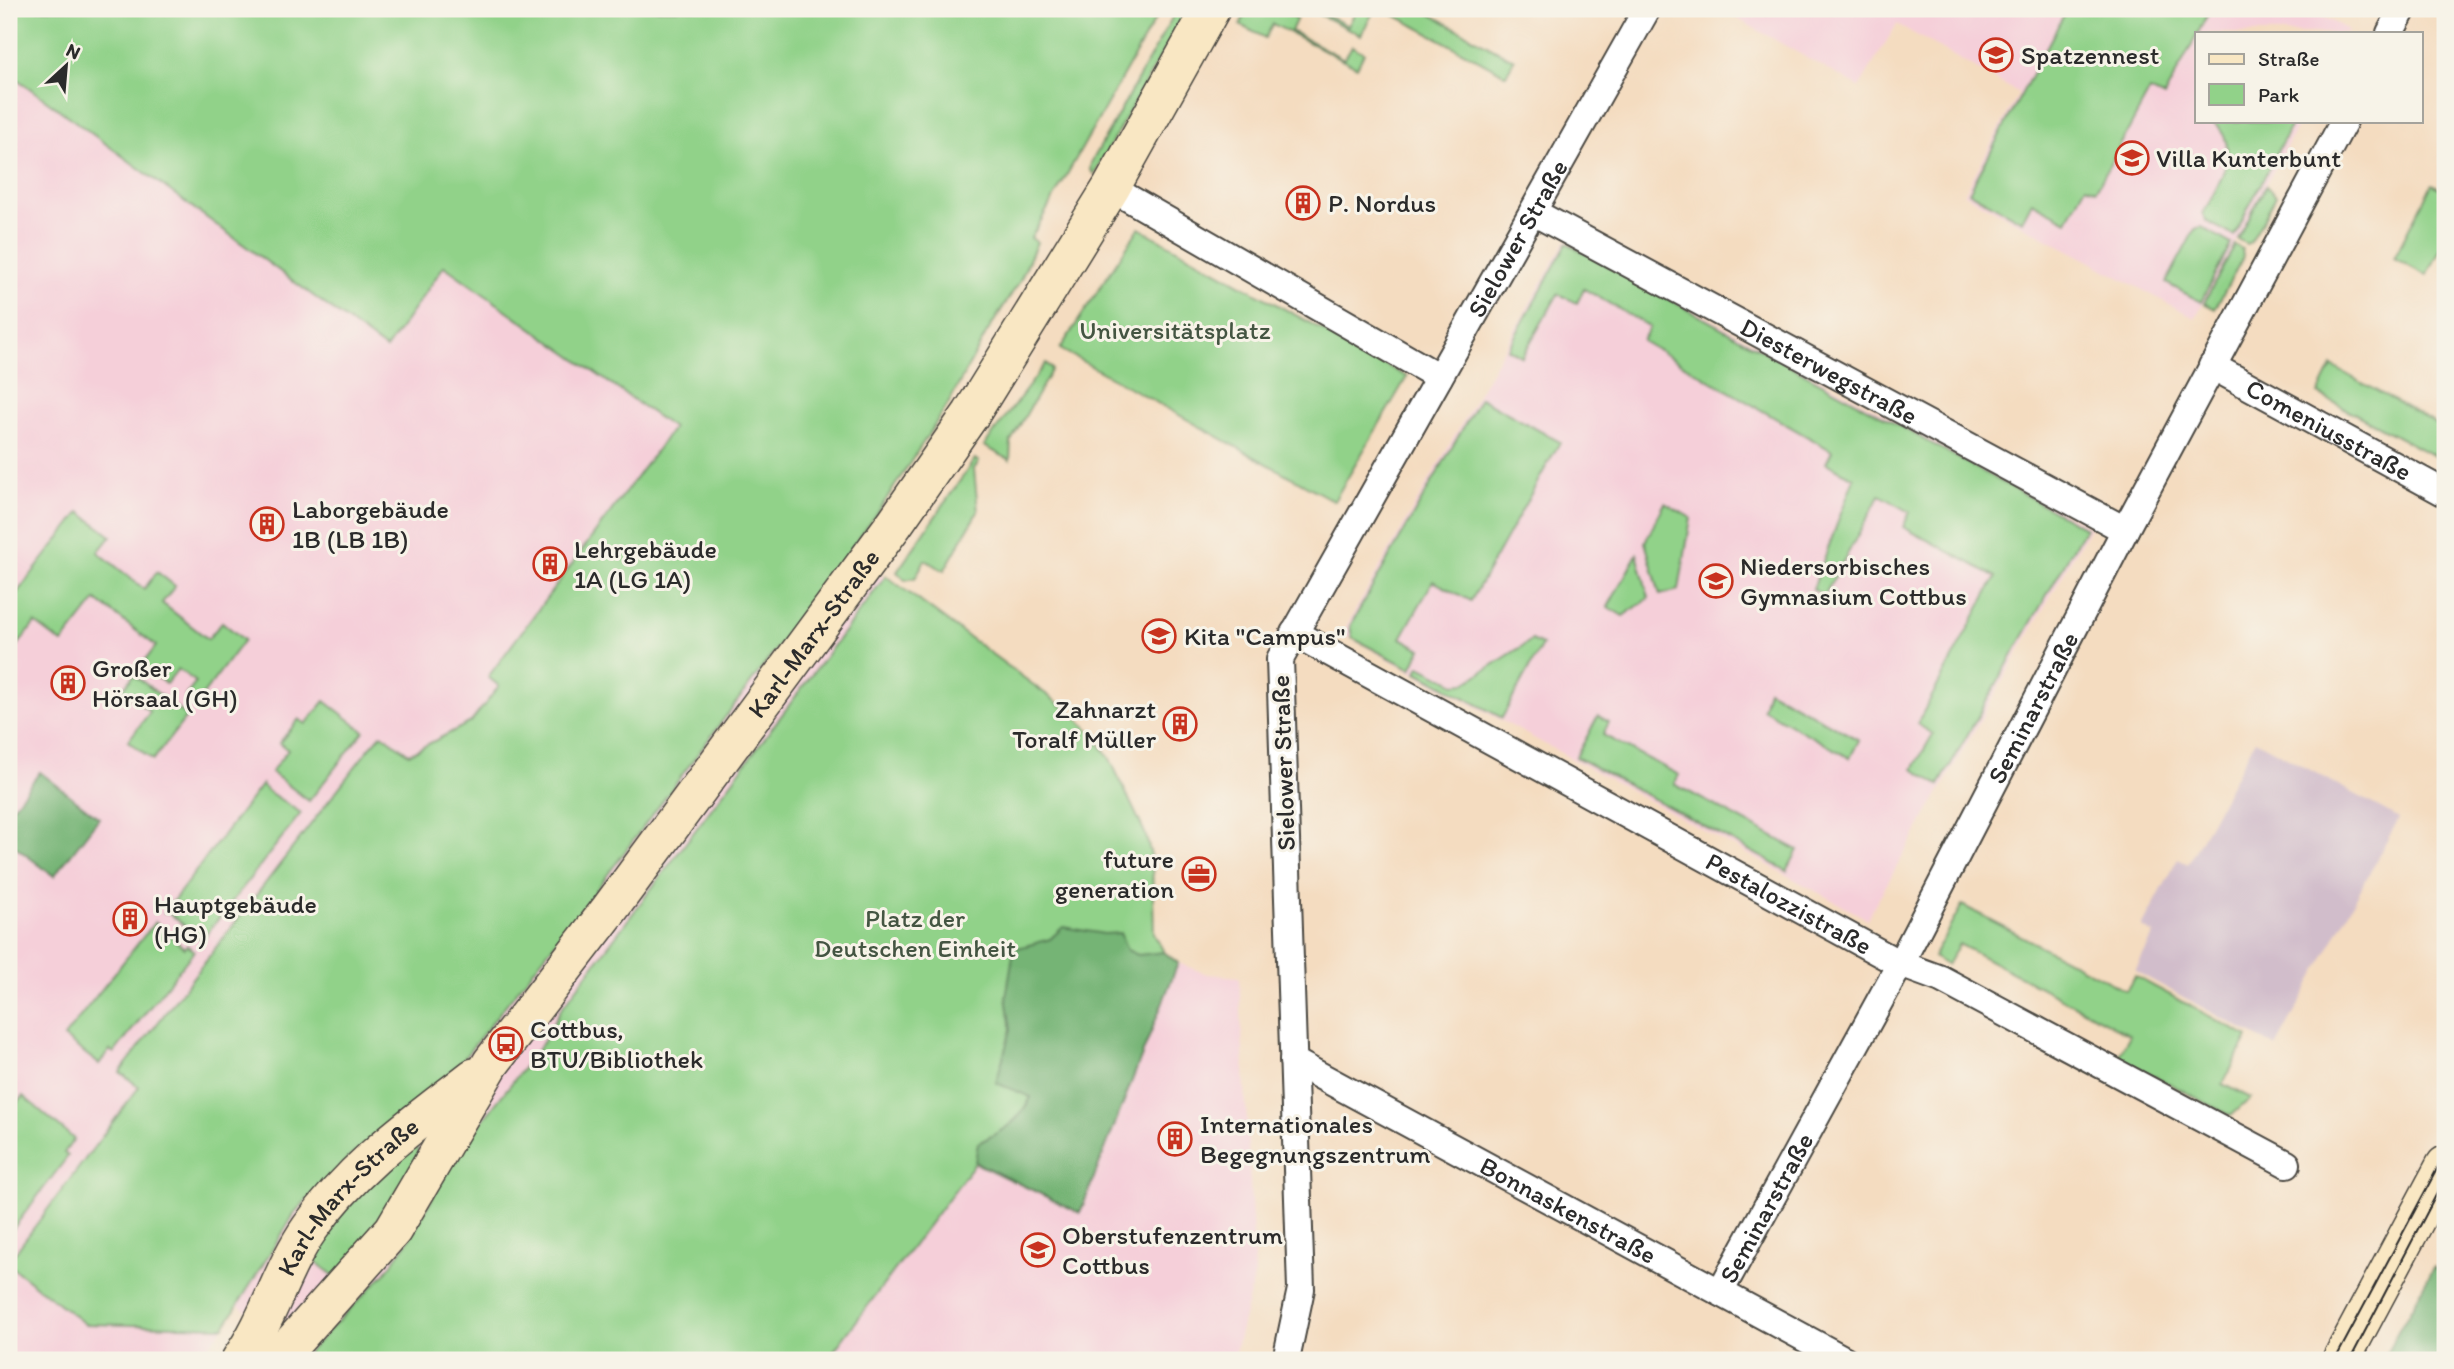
<svg xmlns="http://www.w3.org/2000/svg" width="2454" height="1369" viewBox="0 0 2454 1369" font-family="Itim,sans-serif">
  <style>
    .built { fill: #f5cfd9 }
    .industrial { fill: #d1bdcb }
    .green { fill: #91d289; stroke: #5e7e5a; stroke-width: 2 }
    .forest { fill: #74b475; stroke: #507050; stroke-width: 2 }
    .lines { fill: none; stroke-linecap: round; stroke-linejoin: round }
    .street-casing { stroke: #494641; stroke-width: 30 }
    .secondary-casing { stroke: #494641; stroke-width: 40 }
    .street { stroke: #fff; stroke-width: 26 }
    .secondary { stroke: #f9e7c3; stroke-width: 37 }
    .tram { stroke: #2b2b2b; stroke-width: 2 }
    .labels { text-anchor: middle; dominant-baseline: central; stroke-width: 6; stroke-linejoin: round; paint-order: stroke }
    .poi-label { font-size: 26px; fill: #2b2b2b; stroke: #f7f3e8; text-anchor: start }
    .street-label { font-size: 26px; fill: #2b2b2b; stroke: #f7f3e8 }
    .park-label { font-size: 26px; fill: #445542; stroke: #f7f3e8 }
  </style>
  <rect width="100%" height="100%" fill="#f7f3e8"/>
  <filter id="ink" filterUnits="userSpaceOnUse"><feTurbulence type="fractalNoise" baseFrequency=".0143" numOctaves="2"/><feDisplacementMap in="SourceGraphic" scale="14" xChannelSelector="R" yChannelSelector="G"/><feConvolveMatrix kernelMatrix="1 2 1 2 8 2 1 2 1" color-interpolation-filters="sRGB"/></filter>
  <filter id="wash" filterUnits="userSpaceOnUse"><feTurbulence type="fractalNoise" baseFrequency=".00686" numOctaves="4" result="noise"/><feDisplacementMap in="SourceGraphic" scale="28" xChannelSelector="R" yChannelSelector="G"/><feGaussianBlur stdDeviation="1.57" result="paint"/><feColorMatrix in="noise" values="0 0 0 0 0 0 0 0 0 0 0 0 0 0 0 0 0 1.4 0 .05"/><feComposite in="paint" operator="in"/></filter>
  <g filter="url(#wash)">
    <rect width="100%" height="100%" fill="#f4dcc0"/>
    <!-- built -->
    <path class="built" d="M1720 9H2309L2348 30 2346 33H2197V121H2300L2195 318 1964 194 2019 93 1897 24 1859 87Z
      M9 73 386 349 443 266 673 428 655 453 833 573 886 576 1070 711 1090 731 1109 757 1145 833 1152 859 1154 934 1164 951 1178 963 1207 974 1239 977 1255 1273 1233 1360H315L236 1304 224 1327 198 1360H9Z
      M1566 240 2090 527 1867 919 1342 634Z"/>
    <!-- industrial -->
    <path class="industrial" d="M2255 740 2399 818 2276 1047 2135 971 2154 934 2142 927 2178 859 2188 864Z"/>
    <!-- green -->
    <path class="green" d="M9 9H1161L1031 238 1037 242 1020 281 986 334 947 406 878 512 833 573 591 897 460 1063 430 1092 350 1157 297 1210 224 1327 85 1324 9 1265V1261L139 1087 120 1072 368 750 382 734 409 754 471 722 499 686 488 677 673 428 444 266 386 349 9 73Z
      M1177 9H1187L1094 174 1090 170 1091 163Z
      M1247 9H1280V11L1297 18 1291 31 1344 59 1352 46 1364 53 1357 67 1273 24 1265 38 1240 25Z
      M1308 9H1315L1348 26 1357 9H1375L1361 35Z
      M1388 9H1421L1514 60 1506 75 1387 11Z
      M2067 9H2204L2209 12 2164 97 2150 90 2096 190 2086 186 2067 221 2032 202 2022 221 1969 192Z
      M2210 121H2293L2234 236 2206 221 2203 214C2217 187 2246 144 2210 121Z
      M2432 184 2445 191V240L2427 276 2394 258Z
      M2266 186 2276 196 2251 242 2246 244 2238 239Z
      M2202 227 2231 244 2201 302 2166 283 2195 229Z
      M1139 228 1407 377 1334 501 1060 349Z
      M1567 243 2085 528 1939 785 1913 769 1933 734 1917 724 1996 577 1903 527 1910 512 1880 495 1824 596 1813 589 1854 478 1826 463 1832 451 1642 341 1650 327 1584 289 1577 303 1558 294 1522 357 1508 349Z
      M2235 245 2242 249 2243 257 2215 309 2204 303Z
      M1046 363 1052 369 1011 441 1010 460 984 446Z
      M2332 366 2445 429V462L2318 394Z
      M1480 398 1560 442 1471 601 1433 581 1401 638 1421 649 1411 669 1352 638 1350 626Z
      M975 459 979 462 974 469 978 511 944 571 925 560 915 578 905 580 897 572Z
      M1665 503 1691 518 1679 590 1660 595 1645 542Z
      M80 512 111 536 98 552 144 589 157 572 175 586 162 603 208 639 222 622 244 640 195 705 185 697 196 682 178 669 166 684 141 666 156 646 96 600 62 643 35 623 12 653 9 651V603Z
      M1637 554 1649 598 1623 616 1608 607Z
      M886 576 1073 714 1090 731 1109 757 1145 833 1152 859 1154 934 1164 952 1178 963 1080 1213 975 1163 827 1360H315L306 1354 385 1273 407 1243 458 1152 542 1044 561 1009Z
      M1532 640 1542 645 1502 718 1417 672 1420 666 1455 684 1465 683Z
      M134 675 187 716 153 760 128 741 150 712 122 690Z
      M1768 690 1859 740 1850 758 1763 709Z
      M325 701 364 731 309 801 271 772 288 750 279 743 299 719 306 724Z
      M1598 716 1609 722 1603 735 1679 775 1674 784 1798 850 1787 871 1576 757Z
      M262 784 266 790 301 813 202 940 170 914 164 913Z
      M1962 905 2126 991 2135 976 2248 1037 2223 1084 2251 1098 2231 1116 2118 1057 2130 1035 1959 944 1947 965 1933 957Z
      M155 922 184 948 187 945 194 951 114 1053 110 1050 99 1064 64 1037Z
      M23 1096 74 1139 64 1153 68 1156 9 1234V1115Z
      M417 1146 419 1158 338 1279 307 1255 318 1238 405 1147Z"/>
    <!-- forest -->
    <path class="forest" d="M40 772 99 818 54 876 9 842V812Z
      M1063 927 1104 934 1120 933 1127 950 1138 955 1164 952 1178 963 1080 1213 975 1162 978 1143C1002 1131 1020 1122 1031 1097L996 1083 1011 1029 1006 997 1014 949 1050 939Z
      M2434 1267 2445 1273V1360H2382Z"/>
  </g>
  <g filter="url(#ink)">
    <g class="lines">
      <defs>
        <g id="street">
          <path d="M2390 33 2403 9"/>
          <path d="M1111 188 1439 377"/>
          <path id="s1" d="M1533 212 2125 530"/>
          <path id="s2" d="M2212 366 2445 493"/>
          <path id="s3" d="M1294 633 1900 964 1941 979 2287 1164"/>
          <path id="s4" d="M1293 1061 1845 1360"/>
          <path id="s5" d="M1720 1292 1900 964 2125 530 2344 121"/>
          <path id="s6" d="M1286 1360 1301 1289 1280 659 1647 9"/>
        </g>
        <g id="secondary">
          <path id="s7" d="M240 1360C269 1320 281 1269 310 1228 353 1166 415 1123 474 1077"/>
          <path id="s8" d="M277 1360 393 1230 491 1063 609 910 895 523 971 414 1111 188 1211 9"/>
          <path d="M2341 1360 2445 1165"/>
        </g>
      </defs>
      <!-- street casing -->
      <use href="#street" class="street-casing"/>
      <!-- secondary casing -->
      <use href="#secondary" class="secondary-casing"/>
      <!-- street -->
      <use href="#street" class="street"/>
      <!-- secondary -->
      <use href="#secondary" class="secondary"/>
      <!-- tram -->
      <path class="tram" d="M2335 1360 2445 1154
        M2350 1360 2445 1178"/>
    </g>
  </g>
  <!-- icons -->
  <defs>
    <symbol id="school-ring" viewBox="-11 -11 22 22"><circle r="9.5" fill="#f7f3e8" stroke="#c8321e" stroke-width="1.5"/><path d="M0-5L7-2L0 1L-7-2ZM-4 1L0 2.5L4 1V4Q0 6-4 4Z" fill="#c8321e"/></symbol>
    <symbol id="building-ring" viewBox="-11 -11 22 22"><circle r="9.5" fill="#f7f3e8" stroke="#c8321e" stroke-width="1.5"/><path d="M-4-6H4V6H1V3H-1V6H-4ZM-2.5-4.3h1.7v1.8h-1.7ZM.8-4.3h1.7v1.8H.8ZM-2.5-1h1.7V.8h-1.7ZM.8-1h1.7V.8H.8Z" fill="#c8321e"/></symbol>
    <symbol id="office-ring" viewBox="-11 -11 22 22"><circle r="9.5" fill="#f7f3e8" stroke="#c8321e" stroke-width="1.5"/><path d="M-6-3h4V-5.5h4V-3h4V5H-6ZM-1-4.5V-3h2v-1.5ZM-6 0V1H6V0Z" fill="#c8321e"/></symbol>
    <symbol id="bus-ring" viewBox="-11 -11 22 22"><circle r="9.5" fill="#f7f3e8" stroke="#c8321e" stroke-width="1.5"/><path d="M-5-6H5V4H4V6H2V4H-2V6H-4V4H-5ZM-3.5-4V0h7V-4ZM-3.5 1.2v1.5H-2V1.2ZM2 1.2v1.5H3.5V1.2Z" fill="#c8321e"/></symbol>
  </defs>
  <g fill-rule="evenodd">
    <use href="#school-ring" x="1977" y="36" width="38" height="38"/>
    <use href="#school-ring" x="2113" y="139" width="38" height="38"/>
    <use href="#building-ring" x="1284" y="184" width="38" height="38"/>
    <use href="#building-ring" x="248" y="505" width="38" height="38"/>
    <use href="#building-ring" x="531" y="545" width="38" height="38"/>
    <use href="#school-ring" x="1697" y="562" width="38" height="38"/>
    <use href="#school-ring" x="1140" y="617" width="38" height="38"/>
    <use href="#building-ring" x="49" y="664" width="38" height="38"/>
    <use href="#building-ring" x="1161" y="705" width="38" height="38"/>
    <use href="#office-ring" x="1180" y="855" width="38" height="38"/>
    <use href="#building-ring" x="111" y="900" width="38" height="38"/>
    <use href="#bus-ring" x="487" y="1025" width="38" height="38"/>
    <use href="#building-ring" x="1156" y="1120" width="38" height="38"/>
    <use href="#school-ring" x="1019" y="1231" width="38" height="38"/>
  </g>
  <g class="labels">
    <!-- poi labels -->
    <g class="poi-label">
      <text x="2021" y="55">Spatzennest</text>
      <text x="2156" y="158">Villa Kunterbunt</text>
      <text x="1328" y="203">P. Nordus</text>
      <text x="292" y="509">Laborgebäude<tspan x="292" dy="30">1B (LB 1B)</tspan></text>
      <text x="574" y="549">Lehrgebäude<tspan x="574" dy="30">1A (LG 1A)</tspan></text>
      <text x="1740" y="566">Niedersorbisches<tspan x="1740" dy="30">Gymnasium Cottbus</tspan></text>
      <text x="1184" y="636">Kita "Campus"</text>
      <text x="92" y="668">Großer<tspan x="92" dy="30">Hörsaal (GH)</tspan></text>
      <text x="1156" y="709" text-anchor="end">Zahnarzt<tspan x="1156" dy="30">Toralf Müller</tspan></text>
      <text x="1174" y="859" text-anchor="end">future<tspan x="1174" dy="30">generation</tspan></text>
      <text x="154" y="904">Hauptgebäude<tspan x="154" dy="30">(HG)</tspan></text>
      <text x="530" y="1029">Cottbus,<tspan x="530" dy="30">BTU/Bibliothek</tspan></text>
      <text x="1200" y="1124">Internationales<tspan x="1200" dy="30">Begegnungszentrum</tspan></text>
      <text x="1062" y="1235">Oberstufenzentrum<tspan x="1062" dy="30">Cottbus</tspan></text>
    </g>
    <!-- street labels -->
    <g class="street-label">
      <text stroke="none"><textPath href="#s6" startOffset="1186">Sielower Straße</textPath></text>
      <text stroke="none"><textPath href="#s1" startOffset="336">Diesterwegstraße</textPath></text>
      <text stroke="none"><textPath href="#s2" startOffset="133">Comeniusstraße</textPath></text>
      <text stroke="none"><textPath href="#s8" startOffset="905">Karl-Marx-Straße</textPath></text>
      <text stroke="none"><textPath href="#s5" startOffset="663">Seminarstraße</textPath></text>
      <text transform="translate(1283 763) rotate(-92)">Sielower Straße</text>
      <text stroke="none"><textPath href="#s3" startOffset="564">Pestalozzistraße</textPath></text>
      <text stroke="none"><textPath href="#s7" startOffset="198">Karl-Marx-Straße</textPath></text>
      <text stroke="none"><textPath href="#s5" startOffset="96">Seminarstraße</textPath></text>
      <text stroke="none"><textPath href="#s4" startOffset="313">Bonnaskenstraße</textPath></text>
    </g>
    <!-- park labels -->
    <g class="park-label">
      <text x="1175" y="330">Universitätsplatz</text>
      <text x="915" y="918">Platz der<tspan x="915" dy="30">Deutschen Einheit</tspan></text>
    </g>
  </g>
  <!-- margin -->
  <rect width="2454" height="1369" fill="none" stroke="#f7f3e8" stroke-width="35"/>
  <!-- legend -->
  <rect x="2195" y="32" width="228" height="91" fill="#f7f3e8" stroke="#a5a39c" stroke-width="2"/>
  <rect x="2209" y="54" width="35" height="10" fill="#f9e7c3" stroke="#a5a39c" stroke-width="2"/>
  <text x="2258" y="66" font-size="21" fill="#2b2b2b">Straße</text>
  <rect x="2209" y="84" width="35" height="21" fill="#91d289" stroke="#a5a39c" stroke-width="2"/>
  <text x="2258" y="102" font-size="21" fill="#2b2b2b">Park</text>
  <!-- north arrow -->
  <g transform="translate(66 66) rotate(26)" stroke="#f7f3e8" stroke-width="5" paint-order="stroke">
  <path d="M0-5L12 26L0 18L-12 26Z" fill="#2b2b2b"/>
  <text y="-10" font-size="19" font-weight="bold" text-anchor="middle" fill="#2b2b2b">N</text>
  </g>
</svg>
